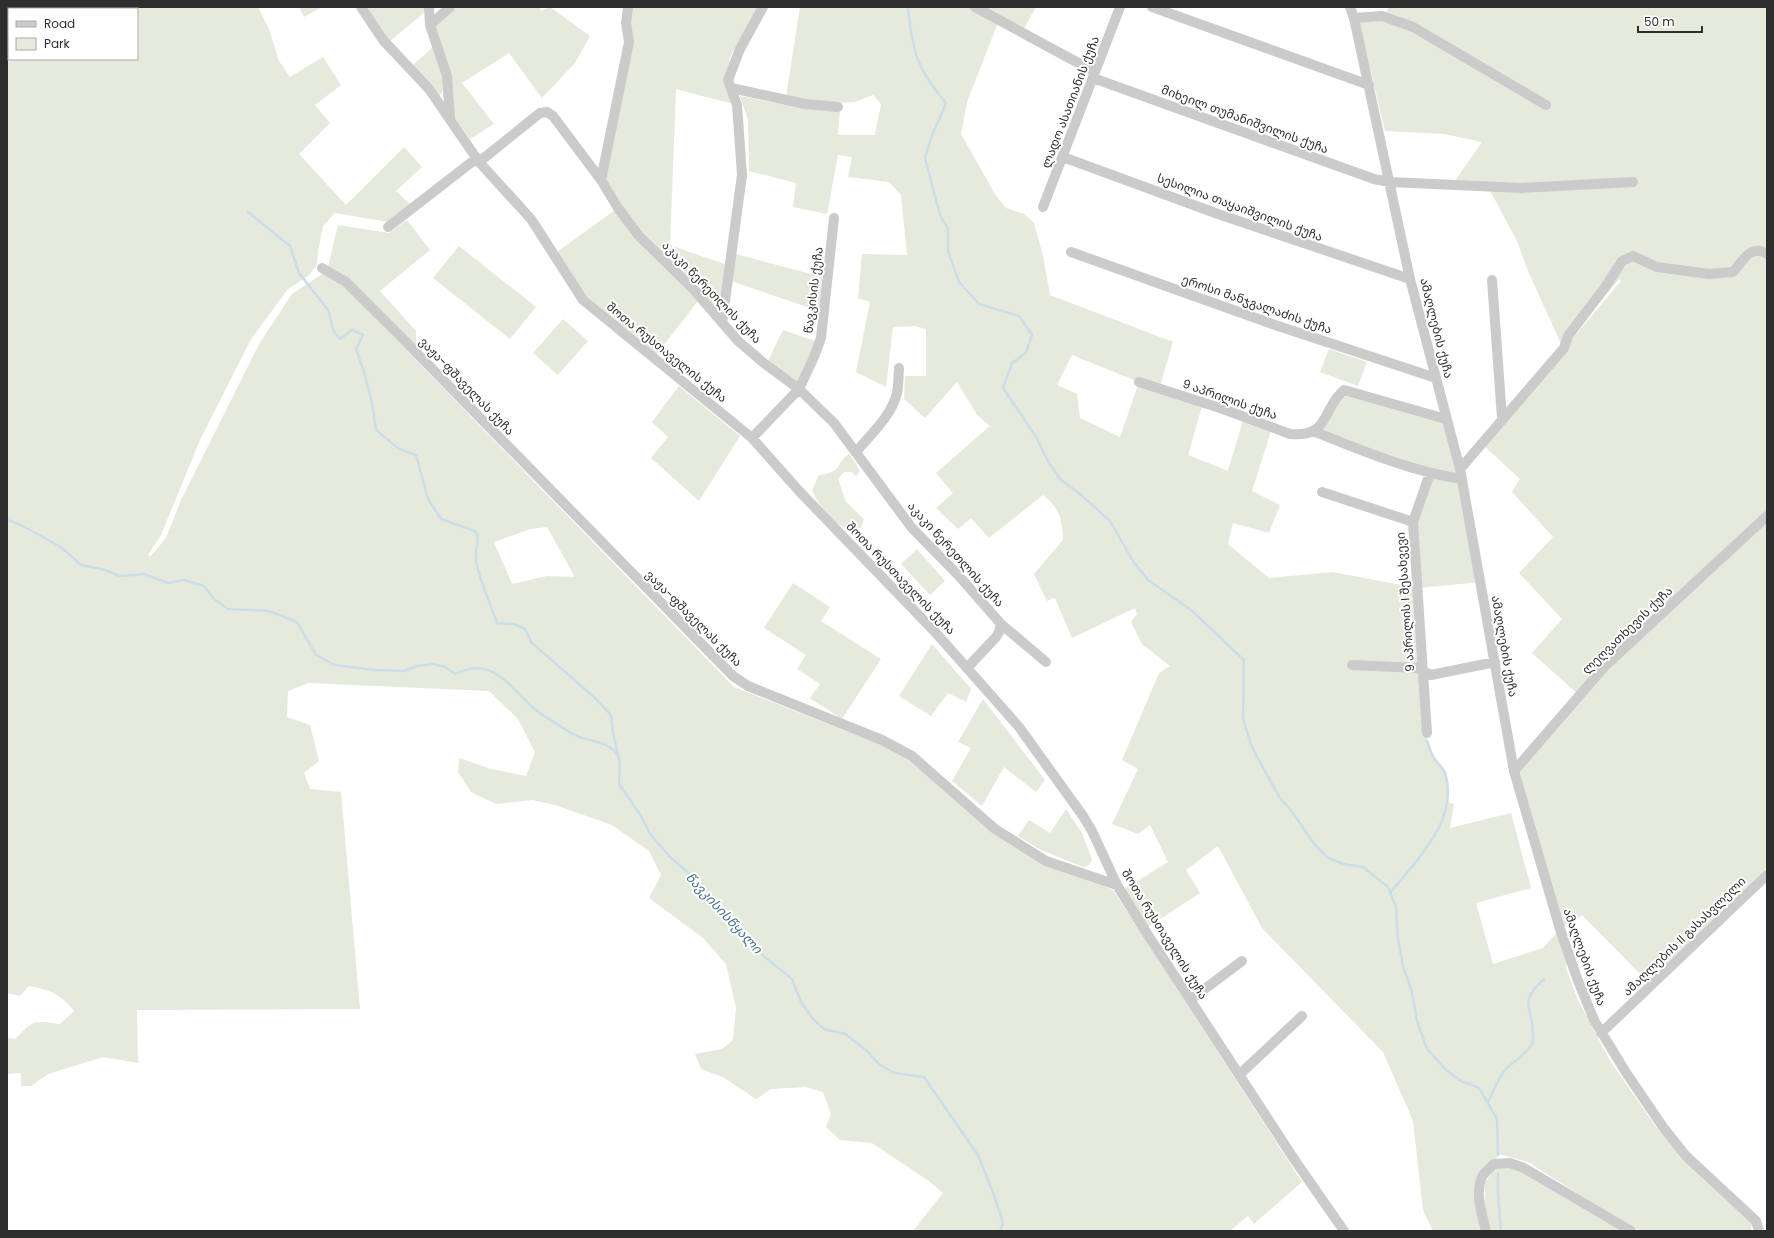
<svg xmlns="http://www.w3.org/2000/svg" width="1774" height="1238" viewBox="0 0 1774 1238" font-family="Poppins,'Noto Sans Georgian',sans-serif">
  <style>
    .green { fill: #e5eadd; fill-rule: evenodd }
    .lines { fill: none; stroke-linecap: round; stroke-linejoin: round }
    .stream { stroke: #cbdee8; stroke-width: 2.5 }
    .minor { stroke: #cbcbcb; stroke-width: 10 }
    .labels { text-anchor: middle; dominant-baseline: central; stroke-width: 4; stroke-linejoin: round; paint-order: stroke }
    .street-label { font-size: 12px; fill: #2e2e2e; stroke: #fff }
    .water-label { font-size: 13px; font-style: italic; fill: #447188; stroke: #fff }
  </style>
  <rect width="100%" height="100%" fill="#fff"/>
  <!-- green -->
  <path class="green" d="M7 7H258L269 29 279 61 290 77 323 57 341 85 315 105 330 123 299 154 346 205 404 147 422 167 396 191 410 204 388 222 335 213 323 226 318 251 317 265 308 276 288 289 251 339 200 440 161 535 148 555 151 556 166 538 181 500 259 344 292 294 324 273 345 287 734 687 861 737 878 742 919 766 983 825 1113 890 1302 1182 1254 1224 1248 1216 1230 1231H913L943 1193 929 1181 872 1143 840 1140 826 1127 831 1114 823 1092 805 1087 771 1089 756 1099 723 1077 701 1069 695 1054 722 1049 733 1040 736 1008 726 964 703 938 649 898 661 875 649 851 612 825 555 805 532 800 496 804 471 792 458 772 459 758 491 769 526 776 535 752 518 719 489 691 308 683 288 691 287 717 310 725 319 761 304 773 310 789 341 792 360 1009 137 1010 138 1063 103 1057 48 1074 31 1086H21V1073L7 1074V1038L15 1039C34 1020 33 1020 60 1024L74 1011C61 994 50 990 29 986L20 996 7 993ZM9 9H137V59H9ZM547 527 575 577 547 576 512 584 494 542 531 529Z
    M299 7H322L304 17Z
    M365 7H426V11L389 42Z
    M454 7H540L541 11 550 7 590 36 575 63 542 98 509 53 462 83 494 124 470 139 453 115 433 26Z
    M631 7H760L731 55 725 80 733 104 676 89 670 245 727 265 717 313 698 287 644 236 623 211 605 179Z
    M800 7H1036L1022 32 999 20 967 102 961 134 995 194 1006 208 1024 214 1034 223 1043 256 1050 295 1173 342 1159 389 1203 403 1188 455 1228 471 1244 417 1272 428 1252 491 1280 505 1269 533 1233 523 1228 544 1269 578 1333 572 1417 588 1413 522 1430 473 1313 431 1340 394 1446 419 1481 582 1418 588 1427 741 1434 758 1444 772 1448 787V802L1454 804 1450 828 1511 813 1531 888 1476 903 1493 964 1543 948 1560 929 1514 771 1580 696 1532 653 1562 619 1519 573 1553 537 1512 492 1520 479 1483 445 1621 281 1619 279 1562 346 1528 271 1517 241 1489 189 1452 185 1482 142 1444 134 1385 131 1359 22 1385 14 1389 7H1767V868L1648 982 1582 915 1560 930 1569 954 1566 968 1577 998 1610 1061 1656 1127 1706 1182 1752 1223 1751 1231H1640L1597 1206 1528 1162 1498 1154 1494 1164 1480 1186 1486 1231H1433L1423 1210 1413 1121 1383 1052 1262 928 1218 846 1186 870 1200 893 1148 927 1123 890 1168 862 1150 825 1138 834 1112 824 1138 769 1122 760 1159 673 1170 666 1142 644 1131 622 1137 614 1135 608 1072 638 1055 598 1047 601 1034 574 1063 540C1062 519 1060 508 1043 495L989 538 971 518 958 529 936 508 953 493 936 473 990 426 977 415 957 382 925 418 904 399 905 376H926V329L915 326 893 327 886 387 856 372 870 302 858 298 862 254 907 255 901 195 889 182 848 177 852 157 838 155 827 214 793 207 796 183 749 171 748 120 740 96 807 109 840 110 838 135H875L881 104 873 95 855 102 812 104 786 97ZM1072 355 1139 382 1120 437 1080 418 1077 394 1057 385Z
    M434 46C439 59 450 85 439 97L413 65Z
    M615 210 646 250 698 301 656 355 584 297 557 252Z
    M407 220 430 250 380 291 416 331V348L328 267 338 225 389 233Z
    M459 246 536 307 510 339 433 278Z
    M736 254 822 277 819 311 731 281Z
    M563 319 588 341 558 375 533 353Z
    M783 330 815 341 807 365 798 384 768 361Z
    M1329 349 1367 362 1358 386 1320 372Z
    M679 386 740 436 699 501 651 458 668 437 652 422Z
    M849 454 855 462 860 471 856 476 851 472H844L838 479 846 502 864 519 861 528C857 528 852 530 848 529 834 525 817 503 812 490L819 475C844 472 834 464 849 454Z
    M917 549 945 581 930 595 901 564Z
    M793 583 830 607 821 621 881 659 842 719 810 698 820 684 797 669 806 655 764 628Z
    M932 644 971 689 966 702 948 693 931 716 899 696Z
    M983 699 1045 780 1036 792 1004 767 982 806 952 781 971 748 958 742Z
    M1066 809 1082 833 1092 860 1089 865 1083 867 1041 850 1018 836 1029 820 1050 833Z
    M1502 1166 1521 1170 1624 1231H1489L1485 1216V1183L1495 1167Z"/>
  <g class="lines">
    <!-- stream -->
    <path class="stream" d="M908 7C912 50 917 70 946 103L931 138 925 158 940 215 948 229V251L959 282 979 304 1019 316 1032 335 1026 353 1012 363 1003 388 1036 437 1048 461 1061 480 1079 493 1110 521 1133 561 1148 580 1191 610 1244 660 1243 718 1251 745 1263 768 1280 798 1290 809 1315 845 1328 858 1343 864 1363 867 1388 887 1396 907 1398 939 1403 966 1412 992 1417 1021 1427 1049 1446 1070 1461 1081 1479 1088 1497 1119 1498 1155
      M248 212 290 246 299 273 328 310 334 332 340 339 352 330 363 335 356 349C366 375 373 402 376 430L399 449 416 455 428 499 441 519 475 531C481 540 475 547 476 558 476 573 492 607 497 623L514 624 525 629 532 643 594 697 611 715 613 733 620 763 619 784 641 816 650 834 669 856 702 885 712 903 749 944 792 979 801 1002 813 1019 824 1029 845 1034 866 1050 880 1065 894 1073 924 1077 978 1155 994 1195 1003 1223 1000 1231
      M7 520 19 524 61 547 81 565 102 569 120 576 144 574 168 583 184 580 204 586 214 599 228 609 269 611 297 622 316 655 334 665 375 670 404 671 417 666 434 664 445 667 455 674C466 669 475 666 488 670 505 677 516 691 528 703 540 715 557 724 571 733 586 743 607 738 617 755
      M1390 893C1416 861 1460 819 1445 773 1443 768 1437 763 1434 758 1431 753 1429 747 1427 741
      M1488 1102C1494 1091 1498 1076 1508 1067 1516 1060 1527 1054 1532 1044 1534 1042 1533 1037 1533 1035 1534 1006 1516 1005 1544 979
      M1498 1174V1195L1501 1231"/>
    <!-- minor -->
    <path class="minor" d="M361 7 383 40 429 89 479 162 531 219 583 300 752 438 800 492 936 633 1019 727 1083 816 1092 831 1117 885 1146 932 1294 1159 1344 1231
      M429 7 430 25 447 76 450 118
      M975 7 1095 72
      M1152 7 1369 85
      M1350 7 1354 18 1410 279 1460 469 1514 771 1560 929 1577 978 1594 1020 1627 1074 1663 1127 1686 1156 1756 1221 1759 1231
      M1354 18 1382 16 1413 27 1546 105
      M430 25 450 7
      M1093 78 1374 179 1390 182 1521 188 1633 182
      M731 88 805 104 838 107
      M1063 157 1218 214 1410 279
      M479 162 540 113 547 112 553 116 601 180 618 208 639 236 694 290 738 341 765 364 799 389 834 423 912 528 959 576 1001 624 1046 662
      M601 180 629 42 626 23 628 7
      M1043 207 1120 7
      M388 227 477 158
      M1071 252 1275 325 1436 378
      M322 268 346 282 405 341 733 676 748 686 882 740 912 756 995 829 1046 861 1117 885
      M1492 280 1502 418
      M722 323 742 175 737 105 728 80 740 49 763 7
      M1139 382 1223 409 1290 434C1330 438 1322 408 1344 390L1446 419
      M1313 431C1360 450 1410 471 1461 479
      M752 438 799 389 814 357 821 338 834 218
      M856 452C871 434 891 417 897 393 899 385 898 376 899 368
      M1460 469 1564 348 1568 336 1606 286 1622 261 1633 256 1657 267 1709 274 1733 272C1742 262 1751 243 1767 254
      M1322 492 1413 522
      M1352 665 1417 668 1431 675 1495 662
      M967 668 996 637 999 632 1001 624
      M1427 733 1413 522 1430 473
      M1514 771 1605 666 1767 516
      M1190 1000 1242 961
      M1601 1033 1767 875
      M1240 1074 1302 1016
      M1486 1231C1482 1214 1474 1192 1483 1175 1486 1171 1491 1167 1494 1164L1510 1163 1524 1168 1631 1231"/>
  </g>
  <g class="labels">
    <!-- street labels -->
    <g class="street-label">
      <text transform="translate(1070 102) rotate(-69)">ლადო ასათიანის ქუჩა</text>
      <text transform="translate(1245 119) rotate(20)">მიხეილ თუმანიშვილის ქუჩა</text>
      <text transform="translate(1240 207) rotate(20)">სესილია თაყაიშვილის ქუჩა</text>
      <text transform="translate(813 290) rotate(-83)">წავკისის ქუჩა</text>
      <text transform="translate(712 292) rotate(46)">აკაკი წერეთლის ქუჩა</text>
      <text transform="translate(1257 304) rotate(19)">ეროსი მანჯგალაძის ქუჩა</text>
      <text transform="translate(1437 328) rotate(76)">ამაღლების ქუჩა</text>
      <text transform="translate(667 352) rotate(39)">შოთა რუსთაველის ქუჩა</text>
      <text transform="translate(467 386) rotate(46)">ვაჟა-ფშაველას ქუჩა</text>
      <text transform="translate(1230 399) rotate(19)">9 აპრილის ქუჩა</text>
      <text transform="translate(956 554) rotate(48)">აკაკი წერეთლის ქუჩა</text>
      <text transform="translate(901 578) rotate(46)">შოთა რუსთაველის ქუჩა</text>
      <text transform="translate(1405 602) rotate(-94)">9 აპრილის I შესახვევი</text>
      <text transform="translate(694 618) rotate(45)">ვაჟა-ფშაველას ქუჩა</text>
      <text transform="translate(1627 630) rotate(-44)">ლეღვათხევის ქუჩა</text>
      <text transform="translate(1505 646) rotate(80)">ამაღლების ქუჩა</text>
      <text transform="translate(1165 934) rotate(58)">შოთა რუსთაველის ქუჩა</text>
      <text transform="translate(1684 936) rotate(-44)">ამაღლების II გასასვლელი</text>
      <text transform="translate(1585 957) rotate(70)">ამაღლების ქუჩა</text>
    </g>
    <!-- water labels -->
    <g class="water-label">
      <text transform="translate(724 913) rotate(47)">წავკისისწყალი</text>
    </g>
  </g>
  <!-- border -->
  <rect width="1774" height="1238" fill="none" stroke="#2e2e2e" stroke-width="16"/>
  <!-- legend -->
  <rect x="8" y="8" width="130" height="52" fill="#ffffff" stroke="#ababab"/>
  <rect x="16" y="21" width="20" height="6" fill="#cbcbcb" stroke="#ababab"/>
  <text x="44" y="28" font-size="12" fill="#2e2e2e">Road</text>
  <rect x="16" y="38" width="20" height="12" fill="#e5eadd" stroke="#ababab"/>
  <text x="44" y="48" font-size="12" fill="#2e2e2e">Park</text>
  <!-- scale -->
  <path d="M1638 26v6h64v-6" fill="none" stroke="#2e2e2e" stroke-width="2"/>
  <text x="1644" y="26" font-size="12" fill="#2e2e2e" stroke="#ffffff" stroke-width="3" paint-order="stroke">50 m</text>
</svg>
